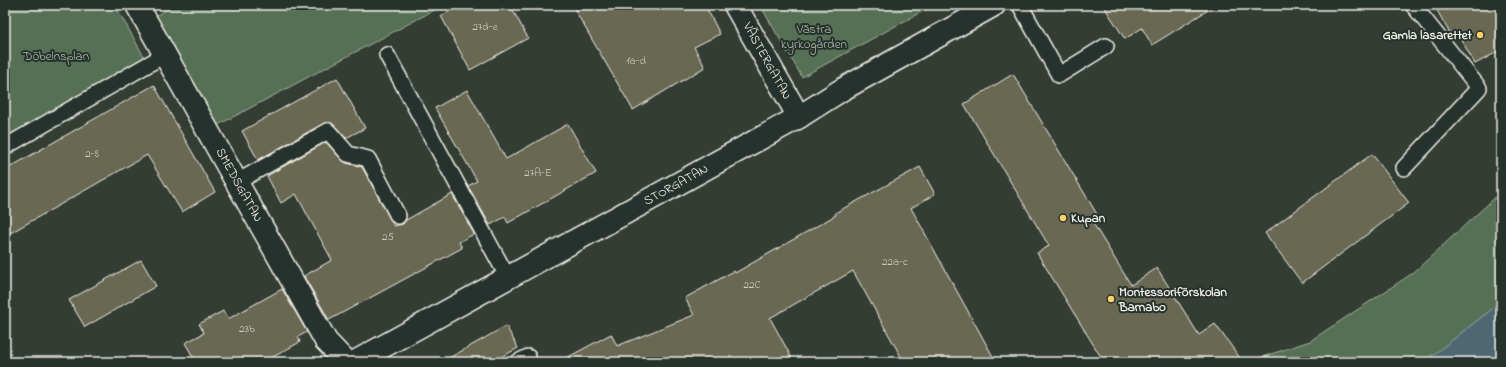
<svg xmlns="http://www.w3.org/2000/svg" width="1506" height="367" viewBox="0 0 1506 367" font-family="'Indie Flower',sans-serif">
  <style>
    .green { fill: #576f54; stroke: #a6b09e }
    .water { fill: #4d6872; stroke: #909fa1 }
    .building { fill: #676752; stroke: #f4f1e8 }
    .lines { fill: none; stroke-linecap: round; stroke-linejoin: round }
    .lane-casing { stroke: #f4f1e8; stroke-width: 18 }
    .street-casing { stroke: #f4f1e8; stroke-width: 25 }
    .secondary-casing { stroke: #f4f1e8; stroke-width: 25 }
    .lane { stroke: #26332d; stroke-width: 15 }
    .street { stroke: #26332d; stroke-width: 22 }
    .secondary { stroke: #26332d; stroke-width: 22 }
    .poi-dot { fill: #ffd166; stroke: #26332d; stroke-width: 1.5 }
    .labels { text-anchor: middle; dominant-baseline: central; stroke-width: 4; stroke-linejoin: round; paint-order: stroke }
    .number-label { font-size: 11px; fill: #d1cec2 }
    .park-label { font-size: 13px; fill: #b5bdad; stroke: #26332d }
    .poi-label { font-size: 13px; font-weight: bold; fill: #f4f1e8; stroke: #26332d; text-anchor: start }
    .street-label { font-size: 13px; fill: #f4f1e8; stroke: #26332d }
  </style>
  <rect width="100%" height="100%" fill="#333d34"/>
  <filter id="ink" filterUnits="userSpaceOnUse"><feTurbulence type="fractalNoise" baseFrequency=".025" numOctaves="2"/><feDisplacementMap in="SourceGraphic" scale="8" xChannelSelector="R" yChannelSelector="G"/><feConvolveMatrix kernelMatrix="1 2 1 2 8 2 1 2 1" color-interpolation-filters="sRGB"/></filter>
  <g filter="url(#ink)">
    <!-- green -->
    <path class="green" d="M5 5H115L147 62 5 144Z
      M175 5H444L218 125 155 16Z
      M760 5H934L802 77Z
      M1501 192V302L1424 362H1247L1310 341 1413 273Z"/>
    <!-- water -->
    <path class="water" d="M1501 302V362H1424Z"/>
    <!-- building -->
    <path class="building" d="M461 5H510L528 38 470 70 441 16Z
      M572 5H705L720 34 694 47 705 67 633 110Z
      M1103 5H1216L1152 45 1142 28 1125 39Z
      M1434 5H1501V50L1475 64 1458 34 1452 37Z
      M1013 74 1098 216 1091 220 1131 285 1157 268 1199 335 1215 324 1243 362H1104L1037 253 1049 246 964 104Z
      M337 78 365 128 346 138 347 139 332 123H324L258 160 242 131Z
      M154 85 215 192 182 212 147 155 5 236V170Z
      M467 90 506 159 568 124 596 173 508 223 505 217 490 225 468 186 477 181 435 108Z
      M326 142 342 160 346 163 362 167 394 226 403 224 406 220 452 194 474 234 459 242 462 248 329 320 304 276 332 260 296 194 281 203 267 176Z
      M1372 154 1409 203 1302 283 1265 233Z
      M920 167 935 194 911 208 996 362H904L853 271 770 318 794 362H559L611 334 617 346 694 315 685 298 734 271 735 273 836 215 835 213Z
      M141 260 156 286 85 327 69 300Z
      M282 289 307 332 298 337 300 342 264 362H196L185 343 204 333 199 324 223 311 228 319Z
      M506 326 518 348 492 362H442Z"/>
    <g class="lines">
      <defs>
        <path id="lane" d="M1020 5 1059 75 1106 46
          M387 55 508 278
          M5 147 166 54
          M1404 168 1479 88 1413 5
          M237 182 328 131 348 154 368 159 398 216
          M518 362 528 357"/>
        <path id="street" d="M137 5 326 341 346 362
          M735 5 799 117"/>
        <path id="secondary" d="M355 362 799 117 843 89 994 5"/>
      </defs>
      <!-- lane casing -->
      <use href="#lane" class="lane-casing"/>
      <!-- street casing -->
      <use href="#street" class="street-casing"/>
      <!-- secondary casing -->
      <use href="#secondary" class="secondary-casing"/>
      <!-- lane -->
      <use href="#lane" class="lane"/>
      <!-- street -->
      <use href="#street" class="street"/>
      <!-- secondary -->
      <use href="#secondary" class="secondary"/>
    </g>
  </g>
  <!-- markers -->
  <g class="poi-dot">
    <circle cx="1480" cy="35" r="4"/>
    <circle cx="1063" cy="218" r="4"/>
    <circle cx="1111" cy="299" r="4"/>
  </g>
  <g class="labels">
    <!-- number labels -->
    <g class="number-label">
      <text x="485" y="27">27d-e</text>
      <text x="636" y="61">1a-d</text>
      <text x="92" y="154">2-8</text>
      <text x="538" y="173">27A-E</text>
      <text x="388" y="237">25</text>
      <text x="895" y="262">22a-c</text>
      <text x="752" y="285">22C</text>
      <text x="247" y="329">23b</text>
    </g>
    <!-- park labels -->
    <g class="park-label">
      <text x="814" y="29">Västra<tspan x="814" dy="15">kyrkogården</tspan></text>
      <text x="56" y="56">Döbelnsplan</text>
    </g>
    <!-- poi labels -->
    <g class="poi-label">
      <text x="1472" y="35" text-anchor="end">Gamla lasarettet</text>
      <text x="1071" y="218">Kupan</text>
      <text x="1119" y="292">Montessoriförskolan<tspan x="1119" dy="15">Barnabo</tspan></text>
    </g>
    <!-- street labels -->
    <g class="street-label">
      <text transform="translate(767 61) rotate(61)">VÄSTERGATAN</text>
      <text transform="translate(239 185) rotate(61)">SMEDSGATAN</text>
      <text transform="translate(676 185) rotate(-29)">STORGATAN</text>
    </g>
  </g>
  <!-- margin -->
  <rect width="1506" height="367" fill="none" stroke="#26332d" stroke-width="20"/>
  <rect x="10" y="10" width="1486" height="347" fill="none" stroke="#f4f1e8" stroke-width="1.5" filter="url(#ink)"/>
</svg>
